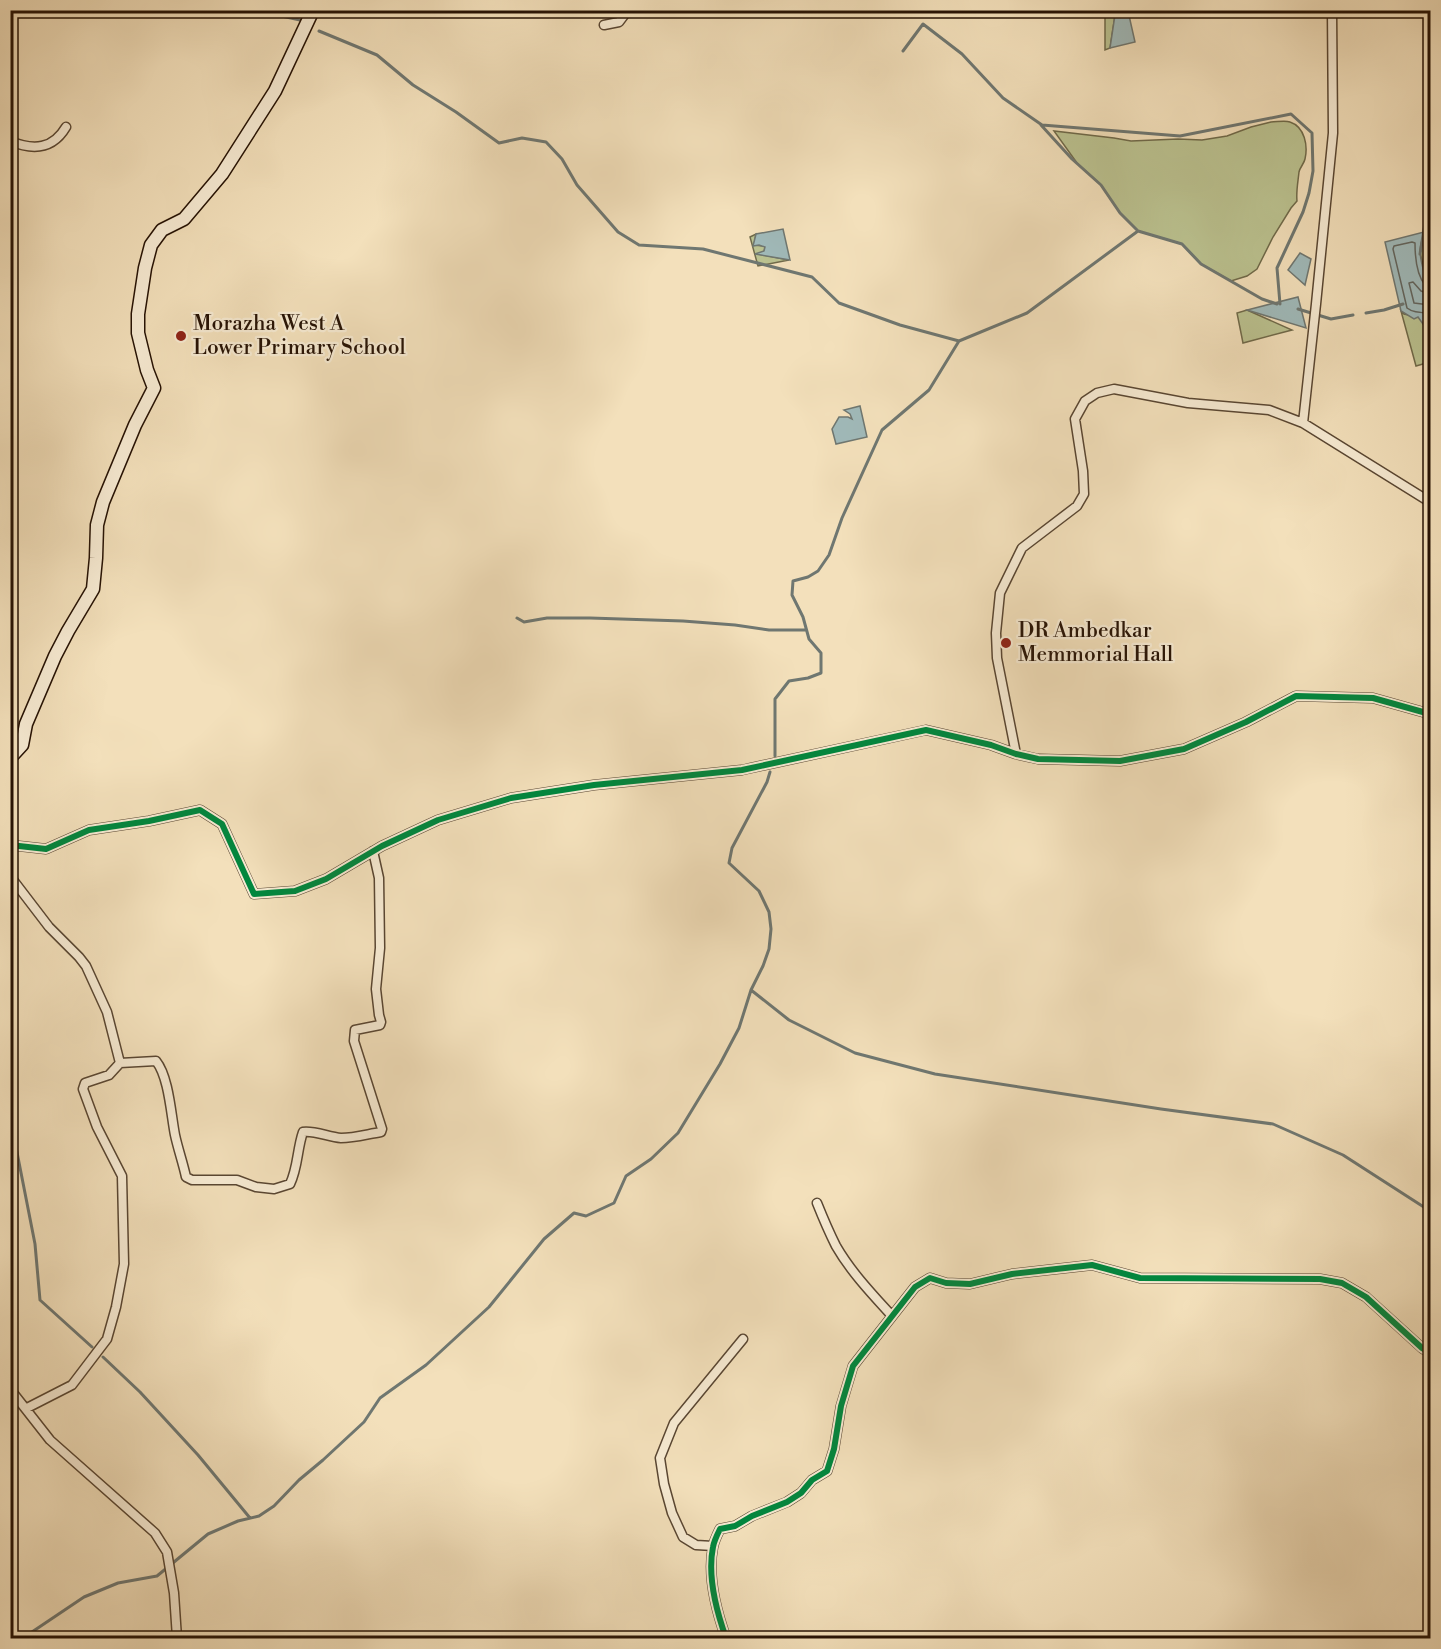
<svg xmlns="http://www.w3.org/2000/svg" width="1441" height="1649" viewBox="0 0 1441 1649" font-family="'Libre Bodoni',serif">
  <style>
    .green { fill: #bbc290; stroke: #706a4a; stroke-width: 1.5 }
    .water { fill: #a0baba; stroke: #6f7771; stroke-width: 1.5 }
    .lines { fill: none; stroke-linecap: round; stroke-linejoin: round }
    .shore { stroke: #63665f; stroke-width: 1.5 }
    .stream { stroke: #6f7771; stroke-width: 3 }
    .minor-casing { stroke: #594632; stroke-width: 11 }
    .secondary-casing { stroke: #261204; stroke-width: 15 }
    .minor { stroke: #f7ebd3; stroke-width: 8 }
    .secondary { stroke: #f7ebd3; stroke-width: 12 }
    .cycleway-casing { stroke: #f7ebd3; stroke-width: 10 }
    .cycleway { stroke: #00873e; stroke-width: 6 }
    .poi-dot { fill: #8f2418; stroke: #f7ebd3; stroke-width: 2 }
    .labels { text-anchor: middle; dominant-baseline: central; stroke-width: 4.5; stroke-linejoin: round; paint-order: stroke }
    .poi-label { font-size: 21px; fill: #261204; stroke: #f7ebd3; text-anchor: start }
  </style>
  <rect width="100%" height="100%" fill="#f3e0bb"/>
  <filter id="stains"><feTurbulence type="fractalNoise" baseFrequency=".00333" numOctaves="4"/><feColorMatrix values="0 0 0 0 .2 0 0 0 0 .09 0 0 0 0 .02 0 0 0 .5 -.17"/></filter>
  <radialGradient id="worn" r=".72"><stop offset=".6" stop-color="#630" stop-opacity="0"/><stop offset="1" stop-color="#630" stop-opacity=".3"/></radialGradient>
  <!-- green -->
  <path class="green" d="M1115 15 1110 48 1105 50V16Z
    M1271 122C1277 122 1285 120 1290 122 1305 127 1308 146 1305 159 1304 164 1300 167 1299 172 1298 182 1296 191 1297 201L1291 208 1273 237 1257 269 1247 276 1231 281 1201 264 1182 244 1138 231 1120 213 1101 185 1077 163 1054 131 1114 138 1131 141 1178 139 1202 140 1227 136 1251 127Z
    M1430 231V263L1423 265 1420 252 1424 232Z
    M756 234 754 245 765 246 764 253 758 254 789 260 758 266 750 237Z
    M1247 310 1292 330 1243 343 1237 313Z
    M1401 311 1404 314 1428 319 1430 314V362L1416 366Z"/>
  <!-- water -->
  <path class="water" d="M1128 11 1135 42 1110 48 1115 15Z
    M783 229 790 260 755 254 764 251 765 247 759 245 753 246 756 234Z
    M1424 232C1423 238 1420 245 1420 251 1420 272 1441 305 1423 324L1418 317 1414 319 1401 311 1385 242Z
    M1300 253 1311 259 1305 285 1288 270Z
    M1298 297 1306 328 1247 310Z
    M860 406 867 437 836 444 832 429 839 417H848L852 419 850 414 844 410Z"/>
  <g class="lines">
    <!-- shore -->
    <path class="shore" d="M1430 286 1425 285C1416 274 1415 256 1415 243L1412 242 1394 246 1393 249 1407 308C1413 313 1423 313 1430 313
      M1430 294 1421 291 1413 282 1409 283 1414 303 1430 305"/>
    <!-- stream -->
    <path class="stream" d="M254 10 300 20
      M319 31 377 55 413 85 456 112 499 143 522 138 546 142 562 159 577 185 618 232 639 245 703 249 812 277 839 303 900 325 959 341
      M903 51 923 24 962 54 1003 98 1042 125 1180 136 1291 114 1312 133 1313 171 1309 193 1303 212 1277 268 1280 304
      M1041 125 1072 159 1101 185 1120 213 1138 231
      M1420 254 1430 193
      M1298 309 1331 319 1353 315
      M1366 313 1384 310 1403 304
      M517 618 524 622 547 618H590L683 621 735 625 769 630H806
      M775 756V699L789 681 808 678 821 673V653L809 639 803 617 792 595 793 581 808 577 818 571 829 555 842 518 882 430 929 390 959 341 1027 313 1138 231 1182 244 1201 264 1262 299 1277 304
      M751 990 789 1020 855 1053 935 1074 1161 1109 1273 1124 1343 1155 1430 1211
      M10 1132 14 1137 35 1244 40 1300 92 1347
      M103 1357 140 1392 198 1455 250 1518
      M23 1638 84 1597 118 1583 157 1576 208 1534 238 1521 259 1516 274 1506 299 1480 323 1460 364 1422 380 1398 426 1365 489 1307 544 1239 574 1213 586 1216 614 1203 626 1176 651 1159 678 1133 720 1064 739 1028 751 990 763 966 769 949 771 929 769 912 759 891 729 863 732 848 767 782 770 772"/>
    <defs>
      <path id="minor" d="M604 25 619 22 628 10
        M10 141C34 151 53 149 66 127
        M1303 423 1316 304 1333 133 1332 10
        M1016 754 997 658 996 633 1000 593 1022 548 1077 506 1084 494 1083 471 1075 419 1085 401 1097 393 1114 389 1188 403 1269 410 1303 423 1430 502
        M10 845 46 849 89 830 149 821 200 810 222 824 254 894 295 891 326 879 382 846 438 820 511 798 594 785 742 770 926 730 991 745 1016 754 1038 759 1120 761 1184 749 1246 722 1296 696 1373 698 1430 714
        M10 876 49 927 79 957 86 966 107 1012 120 1063 109 1075 85 1083 83 1089 97 1127 122 1176 124 1264 116 1307 107 1339 72 1385 27 1408
        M120 1063 156 1061C169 1077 171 1115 175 1135 178 1149 183 1163 186 1177L192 1180H237L256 1187 274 1189 290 1184C298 1168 297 1149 303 1132 313 1130 329 1137 341 1138 354 1138 368 1134 381 1132L382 1129 354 1041 355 1030 380 1025 381 1022 379 1015 376 989 380 948 379 878 373 851
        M817 1203C823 1218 829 1232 836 1246 851 1272 872 1294 892 1316
        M10 1389 50 1440 155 1533 167 1552 174 1593 177 1638
        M713 1546 696 1545 683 1537 672 1513 664 1484 660 1458 674 1423 743 1339
        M726 1638C716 1610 707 1577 713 1547 714 1541 717 1535 720 1529L735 1526 752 1516 787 1502 801 1493 812 1480 827 1471 834 1449 841 1406 853 1366 915 1287 930 1278 946 1283 970 1284 1012 1274 1092 1265 1140 1278 1320 1279 1342 1283 1366 1297 1422 1348 1430 1353"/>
      <path id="secondary" d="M10 758 22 745 26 724 55 656 68 631 93 589 96 558 97 525 103 502 135 425 154 388 147 370 138 333V314L145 268 151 245 162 230 184 219 222 174 275 91 313 10"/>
    </defs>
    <!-- minor casing -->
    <use href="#minor" class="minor-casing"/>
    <!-- secondary casing -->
    <use href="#secondary" class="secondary-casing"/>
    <!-- minor -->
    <use href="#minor" class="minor"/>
    <!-- secondary -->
    <use href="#secondary" class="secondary"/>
    <defs>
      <path id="cycleway" d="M10 845 46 849 89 830 149 821 200 810 222 824 254 894 295 891 326 879 382 846 438 820 511 798 594 785 742 770 926 730 991 745 1016 754 1038 759 1120 761 1184 749 1246 722 1296 696 1373 698 1430 714
        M726 1638C716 1610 707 1577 713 1547 714 1541 717 1535 720 1529L735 1526 752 1516 787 1502 801 1493 812 1480 827 1471 834 1449 841 1406 853 1366 915 1287 930 1278 946 1283 970 1284 1012 1274 1092 1265 1140 1278 1320 1279 1342 1283 1366 1297 1422 1348 1430 1353"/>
    </defs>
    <!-- cycleway casing -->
    <use href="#cycleway" class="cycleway-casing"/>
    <!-- cycleway -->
    <use href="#cycleway" class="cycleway"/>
  </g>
  <!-- markers -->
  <g class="poi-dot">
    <circle cx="181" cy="336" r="6"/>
    <circle cx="1006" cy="643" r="6"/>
  </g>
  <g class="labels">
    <!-- poi labels -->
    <g class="poi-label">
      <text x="193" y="324">Morazha West A<tspan x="193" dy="24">Lower Primary School</tspan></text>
      <text x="1018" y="631">DR Ambedkar<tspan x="1018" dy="24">Memmorial Hall</tspan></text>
    </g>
  </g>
  <!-- margin -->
  <rect width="1441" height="1649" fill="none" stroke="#f3e0bb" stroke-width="36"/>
  <rect x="12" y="12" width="1417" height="1625" fill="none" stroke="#261204" stroke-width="3"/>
  <rect x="18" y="18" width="1405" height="1613" fill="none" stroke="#261204" stroke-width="1.5"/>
  <rect width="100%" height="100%" filter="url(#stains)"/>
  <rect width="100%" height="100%" fill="url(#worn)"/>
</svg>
